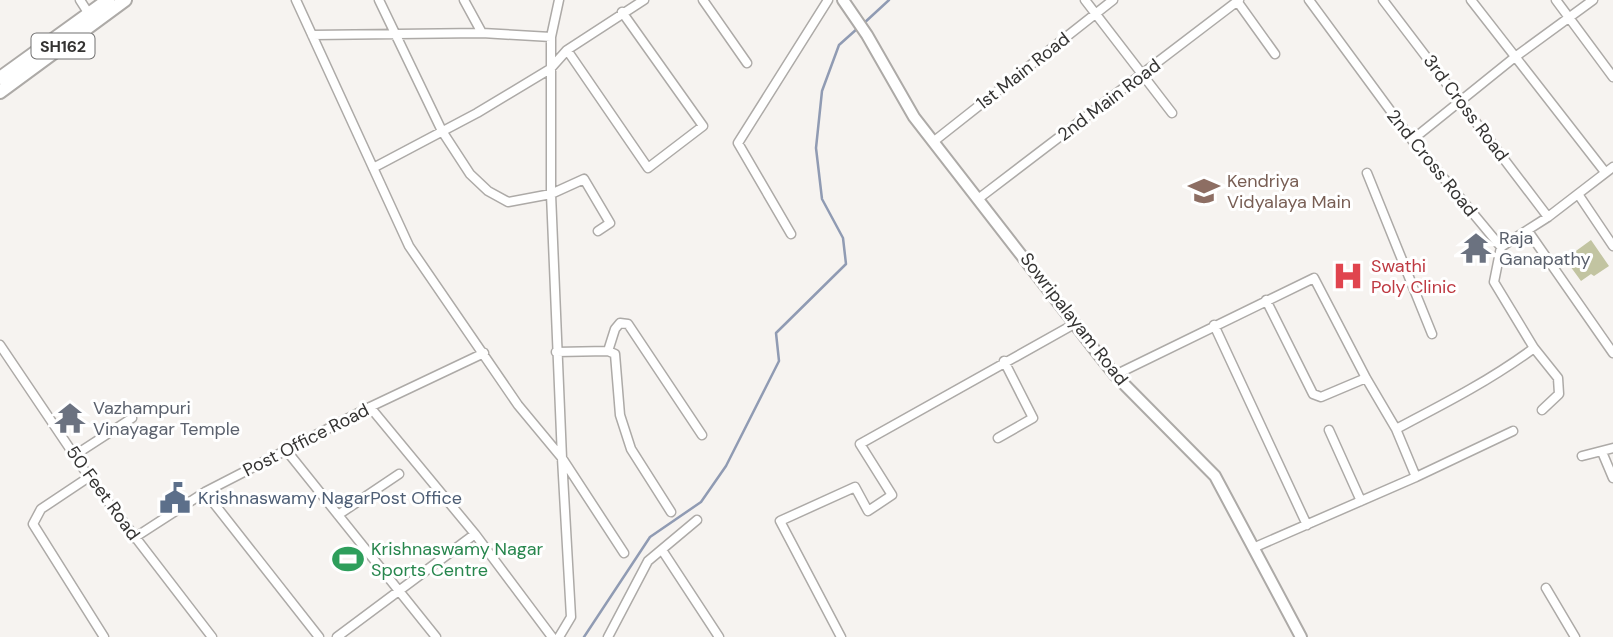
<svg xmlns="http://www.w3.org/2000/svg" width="1613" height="637" viewBox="0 0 1613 637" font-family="'DM Sans',sans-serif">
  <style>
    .green { fill: #c2c4a1 }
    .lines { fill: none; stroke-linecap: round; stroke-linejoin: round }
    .stream { stroke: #909bb3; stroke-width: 2.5 }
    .street-casing { stroke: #adaaa7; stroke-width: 11 }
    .secondary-casing { stroke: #adaaa7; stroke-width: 14 }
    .primary-casing { stroke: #adaaa7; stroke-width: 16 }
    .street { stroke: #fff; stroke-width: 8 }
    .secondary { stroke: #fff; stroke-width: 10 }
    .primary { stroke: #fff; stroke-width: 12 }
    .labels { text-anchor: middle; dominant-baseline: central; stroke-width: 6; stroke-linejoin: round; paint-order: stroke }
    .shield { fill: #fff; stroke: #717070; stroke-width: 2 }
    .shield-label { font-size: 16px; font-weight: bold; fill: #343332 }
    .street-label { font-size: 18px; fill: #343332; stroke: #fff }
    .education-label { font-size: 18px; fill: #785e54; stroke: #fff; text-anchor: start }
    .worship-label { font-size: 18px; fill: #5b616d; stroke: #fff; text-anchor: start }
    .health-label { font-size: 18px; fill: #be3a42; stroke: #fff; text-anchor: start }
    .service-label { font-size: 18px; fill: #4e5e75; stroke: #fff; text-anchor: start }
    .leisure-label { font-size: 18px; fill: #27864d; stroke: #fff; text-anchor: start }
  </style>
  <rect width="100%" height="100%" fill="#f6f3f0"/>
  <!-- green -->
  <path class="green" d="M1591 240 1609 266 1594 276 1591 274 1581 281 1565 259Z"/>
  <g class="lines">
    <!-- stream -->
    <path class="stream" d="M863 24 889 0
      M584 637 650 537 701 502 726 466 779 361 776 333 846 264 843 238 822 199 816 148 822 91 839 45 858 28"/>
    <defs>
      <path id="street" d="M80 0 89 14
        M296 0 409 246 518 405 562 458 571 617 559 637
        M379 0 442 131 470 174 488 191 508 202 551 194 584 179 610 223 598 231
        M464 0 482 33
        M559 0 551 37V194L562 458 624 553
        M703 0 747 63
        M1085 0 1172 113
        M1309 0 1412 140 1501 247 1548 217 1613 167
        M1383 0 1548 217
        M1471 0 1605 172
        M1556 0 1613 77
        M1237 1 1275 54
        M312 35 482 33 551 37
        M567 50 648 168 703 126 622 12
        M1412 140 1515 57 1593 0
        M933 142 1113 0
        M373 168 477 113 550 69 567 50 644 0
        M1367 173 1432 334
        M1578 194 1613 246
        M978 199 1239 0
        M1528 231 1613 353
        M791 234 738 143 828 0
        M1501 247 1494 282 1534 348 1558 378 1559 394 1542 410
        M1266 300 1313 394 1321 397 1366 378
        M1214 325 1307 525
        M0 345 89 477 212 637
        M608 351 615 329 620 323 628 324 702 435
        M556 352 608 351 615 354 620 415 631 449 671 512
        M1115 375 1314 278 1366 378 1396 429
        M370 407 475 534 552 637
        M1329 430 1361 501
        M1513 431 1416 477 1396 429C1444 404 1491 380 1534 348
        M998 438 1033 418 1004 361
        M286 450 436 637
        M1602 452 1613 478
        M75 455 132 418
        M1582 456 1613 448
        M89 477 41 509 33 524 104 637
        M205 492 319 637
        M338 515 399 474
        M134 538 205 492 370 407 484 353
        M1253 548 1416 477
        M662 550 719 637
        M1546 588 1575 637
        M337 637 475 534
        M608 637 648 561 697 520
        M841 637 780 521 855 487 868 511 892 495 860 444 1076 323"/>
      <path id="secondary" d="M843 0 867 35 914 117 1098 354 1115 375 1215 476 1301 637"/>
      <path id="primary" d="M0 78 108 0
        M0 92 125 0"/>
    </defs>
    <!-- street casing -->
    <use href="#street" class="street-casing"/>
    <!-- secondary casing -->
    <use href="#secondary" class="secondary-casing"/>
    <!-- primary casing -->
    <use href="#primary" class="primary-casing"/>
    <!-- street -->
    <use href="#street" class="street"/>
    <!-- secondary -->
    <use href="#secondary" class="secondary"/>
    <!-- primary -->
    <use href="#primary" class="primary"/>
  </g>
  <!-- icons -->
  <defs>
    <symbol id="school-bare" viewBox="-9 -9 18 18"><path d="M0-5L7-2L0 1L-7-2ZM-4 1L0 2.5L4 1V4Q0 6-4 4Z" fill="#8d6e63" stroke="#fff" stroke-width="2.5" paint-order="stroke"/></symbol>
    <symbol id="temple-bare" viewBox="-9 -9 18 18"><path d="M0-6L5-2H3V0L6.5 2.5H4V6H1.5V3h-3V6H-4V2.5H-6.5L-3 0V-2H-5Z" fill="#6b7280" stroke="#fff" stroke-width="2.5" paint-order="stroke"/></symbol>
    <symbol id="hospital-bare" viewBox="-9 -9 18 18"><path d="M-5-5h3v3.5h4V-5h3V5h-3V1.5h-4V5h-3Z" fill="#e0444e" stroke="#fff" stroke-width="2.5" paint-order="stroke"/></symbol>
    <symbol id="civic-bare" viewBox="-9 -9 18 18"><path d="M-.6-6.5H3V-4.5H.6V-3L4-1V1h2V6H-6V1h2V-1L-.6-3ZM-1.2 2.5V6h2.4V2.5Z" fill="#5c6f8a" stroke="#fff" stroke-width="2.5" paint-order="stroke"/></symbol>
    <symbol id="stadium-bare" viewBox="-9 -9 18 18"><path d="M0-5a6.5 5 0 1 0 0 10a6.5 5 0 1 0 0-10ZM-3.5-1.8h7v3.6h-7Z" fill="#2e9e5b" stroke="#fff" stroke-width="2.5" paint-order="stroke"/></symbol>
  </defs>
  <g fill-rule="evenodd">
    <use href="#school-bare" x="1182" y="169" width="44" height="44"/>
    <use href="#temple-bare" x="1454" y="226" width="44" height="44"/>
    <use href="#hospital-bare" x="1326" y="254" width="44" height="44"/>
    <use href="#temple-bare" x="48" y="396" width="44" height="44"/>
    <use href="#civic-bare" x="153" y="476" width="44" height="44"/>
    <use href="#stadium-bare" x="326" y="537" width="44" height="44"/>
  </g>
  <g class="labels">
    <!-- shield labels -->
    <rect class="shield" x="31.5" y="33.5" width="63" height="25" rx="5"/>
    <g class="shield-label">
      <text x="63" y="46">SH162</text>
    </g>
    <!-- street labels -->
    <g class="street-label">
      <text transform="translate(1023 71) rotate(-38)">1st Main Road</text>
      <text transform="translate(1109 100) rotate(-37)">2nd Main Road</text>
      <text transform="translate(1466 108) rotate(53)">3rd Cross Road</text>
      <text transform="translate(1432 163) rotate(51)">2nd Cross Road</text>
      <text transform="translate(1074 319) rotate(52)">Sowripalayam Road</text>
      <text transform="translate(306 440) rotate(-27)">Post Office Road</text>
      <text transform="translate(103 493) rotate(54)">50 Feet Road</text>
    </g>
    <!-- education labels -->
    <g class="education-label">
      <text x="1227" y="181">Kendriya<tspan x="1227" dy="21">Vidyalaya Main</tspan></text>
    </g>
    <!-- worship labels -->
    <g class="worship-label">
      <text x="1499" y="238">Raja<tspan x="1499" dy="21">Ganapathy</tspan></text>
      <text x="93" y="408">Vazhampuri<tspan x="93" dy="21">Vinayagar Temple</tspan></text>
    </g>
    <!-- health labels -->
    <g class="health-label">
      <text x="1371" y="266">Swathi<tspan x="1371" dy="21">Poly Clinic</tspan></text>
    </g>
    <!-- service labels -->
    <g class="service-label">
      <text x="198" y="498">Krishnaswamy NagarPost Office</text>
    </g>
    <!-- leisure labels -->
    <g class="leisure-label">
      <text x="371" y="549">Krishnaswamy Nagar<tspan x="371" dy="21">Sports Centre</tspan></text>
    </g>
  </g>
</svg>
